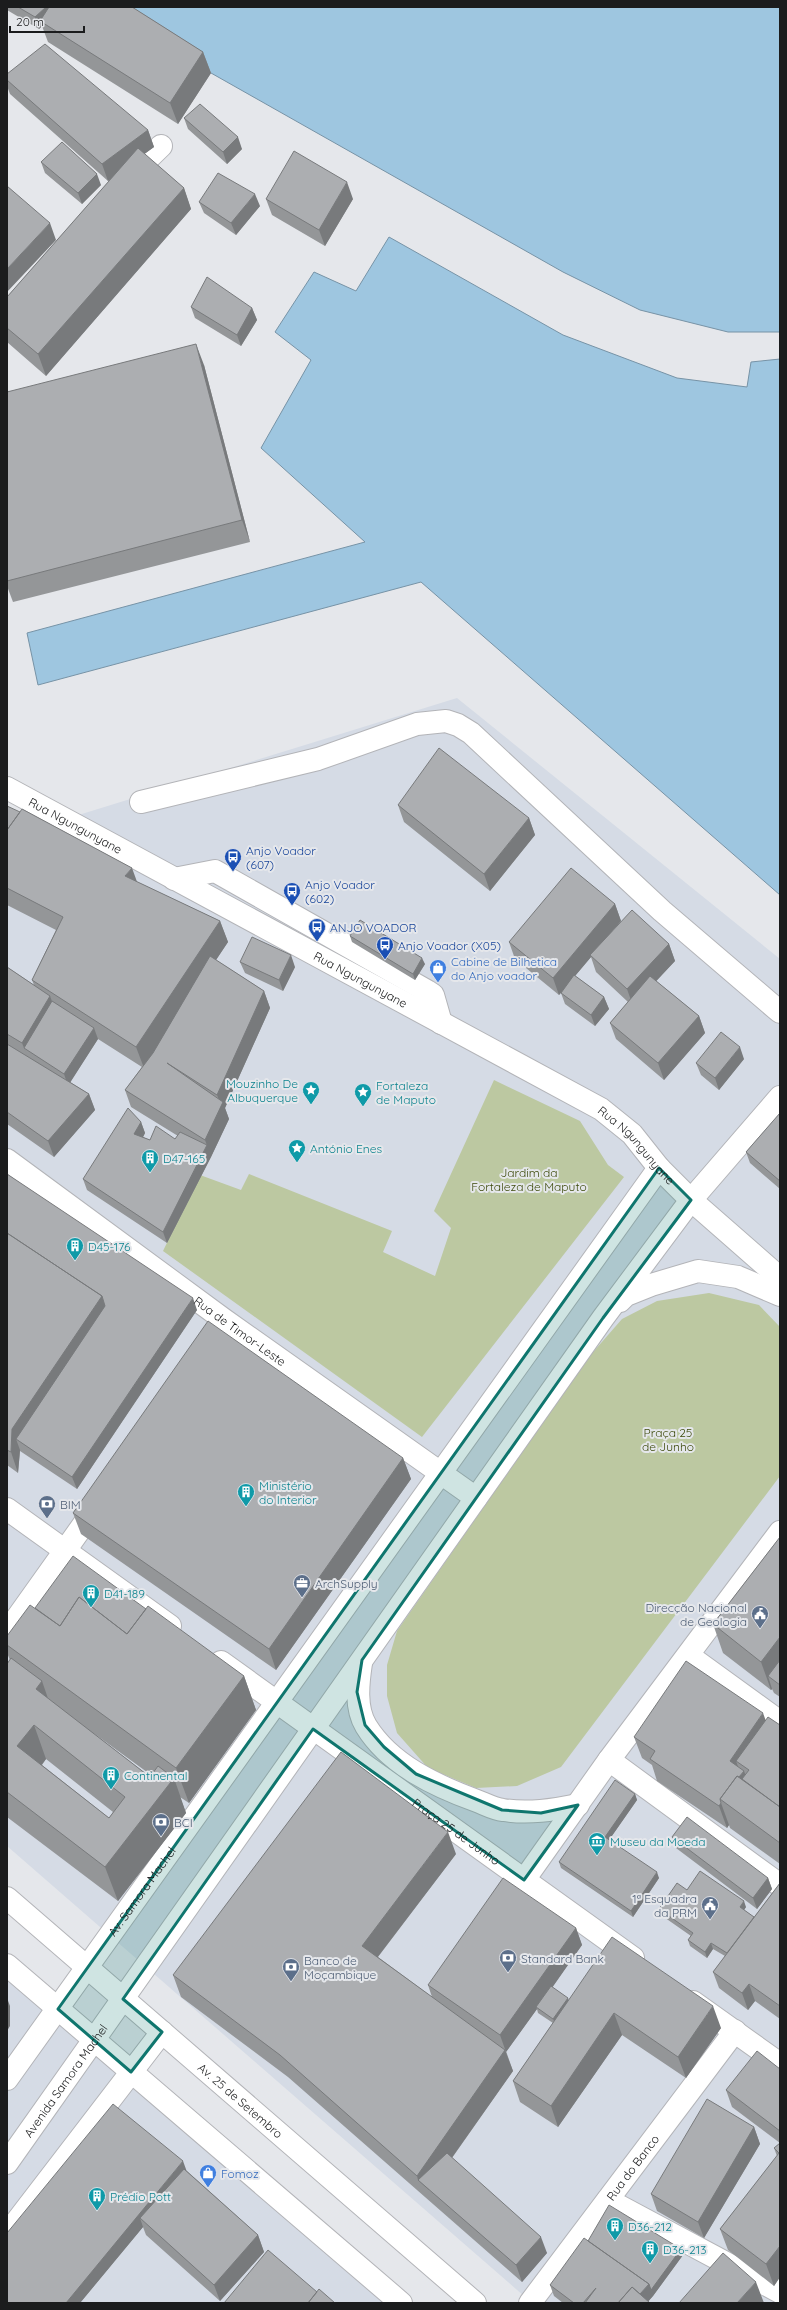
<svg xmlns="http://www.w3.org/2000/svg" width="787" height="2310" viewBox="0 0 787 2310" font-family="Quicksand,sans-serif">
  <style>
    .built { fill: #d5dbe5 }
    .green { fill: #bcc8a1 }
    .water { fill: #9ec6e0; stroke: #7793a6 }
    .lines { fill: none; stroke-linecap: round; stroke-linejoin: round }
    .minor-casing { stroke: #b3b4b8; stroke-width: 24 }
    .major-casing { stroke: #b3b4b8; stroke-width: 24 }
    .minor { stroke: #fff; stroke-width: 22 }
    .major { stroke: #fff; stroke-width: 22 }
    .wall { fill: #949698; fill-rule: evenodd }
    .shaded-wall { fill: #787a7c }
    .building { fill: #acaeb1; stroke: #787a7c; fill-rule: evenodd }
    .marked { fill: #0f766e; fill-opacity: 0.2; stroke: #0f766e; stroke-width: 3; stroke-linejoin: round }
    .labels { text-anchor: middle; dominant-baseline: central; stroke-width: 4; stroke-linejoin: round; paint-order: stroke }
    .street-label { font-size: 12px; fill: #1b1c1d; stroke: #e5e7eb }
    .transit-label { font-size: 12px; fill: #164399; stroke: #e5e7eb; text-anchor: start }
    .shop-label { font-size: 12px; fill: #366cbe; stroke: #e5e7eb; text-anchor: start }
    .culture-label { font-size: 12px; fill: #0d838f; stroke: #e5e7eb; text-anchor: start }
    .park-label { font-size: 12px; fill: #3c4a0a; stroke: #e5e7eb }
    .service-label { font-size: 12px; fill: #4e5e75; stroke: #e5e7eb; text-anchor: start }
  </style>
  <rect width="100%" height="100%" fill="#e5e7eb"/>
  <!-- built -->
  <path class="built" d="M457 698 780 959V2303H532L7 1846V819L30 830Z
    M7 1973 69 2026 383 2303H7Z"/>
  <!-- green -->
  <path class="green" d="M494 1080 580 1121 608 1165 624 1177 422 1437 163 1251 200 1175 241 1190 249 1174 392 1231 383 1252 435 1276 451 1228 434 1211Z
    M709 1293 759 1305 780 1327V1476L561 1767 517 1786 476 1788 428 1768 397 1733 387 1696V1665L397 1631 587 1359 622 1319 657 1301Z"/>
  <!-- water -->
  <path class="water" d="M106 7H780V332H728L640 310 563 272 211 73Z
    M389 237 563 335 677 378 747 387 751 362 780 359V895L421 582 38 685 27 633 365 542 261 448 311 360 275 332 314 272 356 291Z"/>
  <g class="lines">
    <defs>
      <g id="minor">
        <path d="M127 179 161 146"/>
        <path id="s1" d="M7 788 601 1109 632 1134 659 1168 691 1200 780 1278"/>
        <path d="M141 802 318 759 417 724 446 721 458 725 471 733 662 911 780 1012"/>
        <path d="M174 879 215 871 427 991 433 995 441 1023"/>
        <path id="s2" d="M7 1160 223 1319 476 1498"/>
        <path d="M620 1301 626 1295 651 1285 698 1271 738 1277 780 1295"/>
        <path d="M7 1509 170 1626"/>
        <path d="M7 1632 96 1507"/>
        <path d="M689 1656 780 1722"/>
        <path id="s3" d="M221 1662 633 1958"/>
        <path d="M361 1663C358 1683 355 1708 366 1726 390 1765 436 1786 477 1801 485 1804 494 1809 503 1810 529 1814 553 1810 578 1805"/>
        <path d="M609 1760 780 1885"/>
        <path d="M524 1880 609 1760 780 1532"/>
        <path d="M693 2002 780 2064"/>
        <path id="s4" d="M7 2079 659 1168"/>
        <path id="s5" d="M7 2163 603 1318 691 1200 780 1097"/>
        <path d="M608 2200 780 2292"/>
        <path d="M7 2234 162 2032"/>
        <path id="s6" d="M530 2303 735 2031"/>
      </g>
      <g id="major">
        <path id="s7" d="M7 1898 475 2303"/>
        <path d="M7 1965 401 2303"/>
      </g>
    </defs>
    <!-- minor casing -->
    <use href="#minor" class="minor-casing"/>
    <!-- major casing -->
    <use href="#major" class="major-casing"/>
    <!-- minor -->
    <use href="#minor" class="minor"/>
    <!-- major -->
    <use href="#major" class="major"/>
  </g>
  <!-- wall -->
  <path class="wall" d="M7 7H132L203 52 211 73 178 124 48 42 42 26 39 29 7 10Z
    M7 74 148 130 154 147 144 154 184 188 191 209 46 376 7 342V297L111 179 108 181 10 94 7 86Z
    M184 118 242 149 227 164 188 129Z
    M41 162 101 185 82 204 45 173Z
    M266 199H353L325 246 272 215Z
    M199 202 260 206 236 235 204 213Z
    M191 307 252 308 257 320 241 346 195 318Z
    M204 365 250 542 13 602 7 586V392Z
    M398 805 529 818 535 835 490 891 404 822Z
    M7 806 137 882 220 921 228 942 216 960 264 991 270 1008 225 1108 229 1119 211 1157 167 1243 87 1190 83 1179 141 1122 145 1133 143 1137 150 1140 175 1139 178 1136 131 1107 125 1090 142 1067 98 1039 70 1082 89 1094 95 1110 54 1157 7 1124V967L34 985 32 980 56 930 7 905Z
    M615 904 621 921 612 931 669 944 675 961 656 981 699 1016 705 1033 664 1080 616 1039 610 1023 628 1002 596 972 591 957 575 976 604 997 609 1009 595 1026 565 1004 561 993 559 995 515 959 509 942Z
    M350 936 425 964 415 980 352 942Z
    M240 962 295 967 283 991 245 973Z
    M744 1059 719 1090 701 1075 696 1063Z
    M780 1113V1189L750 1163 746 1152Z
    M7 1174 197 1310 77 1489 20 1451 18 1473 7 1465Z
    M403 1458 411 1479 276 1670 81 1534 73 1513Z
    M780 1537V1697L774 1693 772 1689 771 1690 723 1653 713 1624Z
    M35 1608 146 1609 244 1676 256 1710 189 1803 180 1797 186 1813 118 1901 7 1817V1664L10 1660 7 1653V1636ZM92 1732 151 1775 150 1777ZM46 1759 113 1812 109 1818 42 1765Z
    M766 1720 780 1725V1864L730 1828 729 1825 727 1828 657 1781 652 1765 642 1758 634 1737Z
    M635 1794 637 1800 609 1840 659 1878 633 1917 561 1868 559 1862Z
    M672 1837 768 1878 772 1889 757 1909 676 1848Z
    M456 1854 378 1957 432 1997 428 1985 576 1928 582 1945 552 1987 568 2000 721 2028 686 2078 622 2035 558 2127 520 2102 513 2081 553 2023 538 2013 537 2009 506 2052V2051L513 2071 452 2158 547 2253 522 2282 288 2077 181 1997 173 1975Z
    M780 1883V2019L755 2001 748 2010 719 1988 713 1972 725 1956 713 1949 707 1958 690 1946 688 1940 691 1936 661 1915 659 1909 687 1890 746 1907 744 1910 754 1917Z
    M780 2069V2277L774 2286 728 2250 720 2229 777 2156 774 2148 780 2143 732 2107 726 2090Z
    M754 2127 760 2144 704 2238 657 2211 651 2194Z
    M187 2171 258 2235 264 2252 220 2301 146 2235 143 2227 80 2303H7Z
    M588 2241 681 2249 683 2255 653 2296 648 2301 650 2303H563L554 2296 550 2285Z"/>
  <!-- shaded-wall -->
  <path class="shaded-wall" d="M46 7H58L40 21 42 26 39 29 35 17Z
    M203 52 211 73 178 124 170 103Z
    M148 130 154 147 108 181 102 164Z
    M238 137 242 149 227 164 223 152Z
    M97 174 101 185 82 204 78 193Z
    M347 182 353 199 325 246 319 230Z
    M184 188 191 209 46 376 38 354Z
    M255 194 260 206 236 235 231 223Z
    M50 223 56 240 7 292V269Z
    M252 308 257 320 241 346 237 335Z
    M196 344 204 365 250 542 242 520Z
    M529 818 535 835 490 891 484 874Z
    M132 868 140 890 125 876Z
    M615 904 621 921 591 956 590 955 591 957 559 995 553 978Z
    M220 921 228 942 144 1068 136 1047Z
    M669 944 675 961 633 1006 627 989Z
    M291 955 295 967 283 991 279 980Z
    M422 958 425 964 415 980 413 974Z
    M264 991 270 1008 225 1108 229 1119 211 1157 205 1140 221 1105 217 1095Z
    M50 996 56 1012 24 1048 29 1060 22 1043Z
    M604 997 609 1009 595 1026 591 1015Z
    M699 1016 705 1033 664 1080 658 1063Z
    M94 1028 98 1039 68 1086 64 1074Z
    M740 1047 744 1059 719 1090 715 1078Z
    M89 1094 95 1110 54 1157 48 1141Z
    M141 1122 145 1133 139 1145 134 1134Z
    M207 1145 211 1157 167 1243 163 1232Z
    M102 1296 110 1318 16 1439 20 1450 18 1473 11 1452 12 1429Z
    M193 1298 197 1310 77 1489 72 1477Z
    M403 1458 411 1479 276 1670 269 1649Z
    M780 1637V1679L768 1676 772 1689 771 1690 761 1662Z
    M244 1676 256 1710 189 1803 176 1768Z
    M42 1681 54 1716 36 1689Z
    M763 1713 771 1735 736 1761 741 1775 744 1771 752 1792 739 1783 730 1761Z
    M34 1725 46 1759 30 1780 17 1746Z
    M174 1778 186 1813 118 1901 105 1867Z
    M635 1794 637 1800 607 1843 605 1837Z
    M721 1803 729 1825 727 1828 719 1806Z
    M448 1832 456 1854 370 1967 362 1946Z
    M657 1872 659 1878 633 1917 631 1911Z
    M768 1878 772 1889 757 1909 753 1898Z
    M744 1901 746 1907 742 1913 740 1907Z
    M576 1928 582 1945 538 2008 536 2007 537 2009 506 2052 500 2035Z
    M711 1943 713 1949 707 1958 705 1952Z
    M749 1984 755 2001 748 2010 742 1993Z
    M7 1998 10 2006V2026L7 2031Z
    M568 1998 570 2004 556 2025 553 2019Z
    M713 2006 721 2028 686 2078 678 2057Z
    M614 2013 622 2035 558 2127 551 2106Z
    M505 2050 513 2071 429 2190 418 2180 417 2176Z
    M754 2127 760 2144 704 2238 698 2222Z
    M183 2161 187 2172 140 2218 143 2227 80 2303H66Z
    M258 2235 264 2252 220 2301 214 2285Z
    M541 2237 547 2253 522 2282 516 2265Z
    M780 2246V2277L774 2286 766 2264Z
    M681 2249 683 2255 653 2296 647 2303H632Z
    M756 2282 764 2303H737Z"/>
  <!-- building -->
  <path class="building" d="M18 7H46L35 17Z
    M49 7H132L203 52 170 103 40 21Z
    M45 44 148 130 102 164 7 80V74Z
    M200 104 238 137 223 152 184 118Z
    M62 142 97 174 78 193 41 162Z
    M138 148 184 188 38 354 7 328V297Z
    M294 151 347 182 319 230 266 199Z
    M218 173 255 194 231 223 199 202Z
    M7 186 50 223 7 269Z
    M207 277 252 308 237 335 191 307Z
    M196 344 242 520 7 581V392Z
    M439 748 529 818 484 874 398 805Z
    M7 806 20 812 7 830Z
    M22 809 132 868 125 876 220 921 136 1047 32 980 63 917 7 888V830Z
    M571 868 615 904 553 978 509 942Z
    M632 910 669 944 627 989 590 955Z
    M360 920 422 958 413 974 350 936Z
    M252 937 291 955 279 980 240 962Z
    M210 956 264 991 217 1095 167 1063 223 1102 205 1140 125 1090 153 1053Z
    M7 967 50 996 22 1043 7 1034Z
    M574 975 604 997 591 1015 561 993Z
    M650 976 699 1016 658 1063 610 1023Z
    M52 1001 94 1028 64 1074 24 1048Z
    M721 1032 740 1047 715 1078 696 1063Z
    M7 1044 89 1094 48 1141 7 1112Z
    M128 1108 141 1122 134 1134 150 1140 156 1126 175 1139 180 1132 207 1145 163 1232 83 1179Z
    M780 1113V1181L746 1152Z
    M7 1174 193 1298 72 1477 16 1439 105 1306 102 1296 7 1233Z
    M7 1233 102 1296 12 1429 11 1452 7 1450Z
    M208 1321 403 1458 269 1649 73 1513Z
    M780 1537V1637L761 1662 713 1624Z
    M73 1556 146 1609 127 1634 79 1597 60 1626 35 1608Z
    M79 1597 127 1634 148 1606 244 1676 176 1768 7 1645V1636L30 1605 60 1626Z
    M11 1658 42 1681 36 1689 150 1777 158 1766 174 1778 105 1867 7 1792V1664ZM34 1725 125 1797 109 1818 17 1746Z
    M780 1660V1685L768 1676Z
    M686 1661 763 1713 730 1761 744 1771 739 1777 737 1776 720 1799 721 1803 719 1806 650 1759 655 1751 634 1737Z
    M768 1717 780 1725V1807L742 1779 749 1770 736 1761Z
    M341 1752 448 1832 362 1946 505 2050 417 2176 280 2055 173 1975Z
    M737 1776 780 1807V1843L720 1799Z
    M615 1780 635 1794 605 1837 657 1872 631 1911 559 1862Z
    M687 1817 768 1878 753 1898 672 1837Z
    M700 1871 744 1901 740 1907 754 1917 727 1953 711 1943 705 1952 688 1940 693 1933 659 1909 677 1883 687 1890Z
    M503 1878 576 1928 500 2035 428 1985Z
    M780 1883V2006L749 1984 742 1993 713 1972Z
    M612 1937 713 2006 678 2057 614 2013 551 2106 513 2081Z
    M551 1986 568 1998 553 2019 536 2007Z
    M757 2051 780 2069V2131L726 2090Z
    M707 2099 754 2127 698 2222 651 2194Z
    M113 2104 183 2161 66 2303H7V2233Z
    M780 2143V2246L766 2264 720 2229 779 2153 774 2148Z
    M447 2153 541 2237 516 2265 418 2180Z
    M184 2169 258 2235 214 2285 140 2218Z
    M609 2205 681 2249 651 2290 649 2284 588 2241Z
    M584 2238 649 2284 640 2294 632 2287 618 2303H585L596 2288 583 2303H574L550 2285Z
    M268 2250 317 2292 308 2303H224Z
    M723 2253 756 2282 737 2303H679Z
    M632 2287 650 2303H618Z
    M319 2289 335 2303H308Z"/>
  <!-- marked area -->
  <path class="marked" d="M659 1168 691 1200 603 1318 362 1660 357 1692 365 1725 384 1747 416 1774 502 1810 541 1813 578 1805 524 1880 313 1729 123 1999 162 2032 131 2072 58 2009Z"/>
  <!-- icons -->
  <defs>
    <symbol id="bus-pin" viewBox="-11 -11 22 30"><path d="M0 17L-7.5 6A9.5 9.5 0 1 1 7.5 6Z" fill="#1a4fb4" stroke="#e5e7eb"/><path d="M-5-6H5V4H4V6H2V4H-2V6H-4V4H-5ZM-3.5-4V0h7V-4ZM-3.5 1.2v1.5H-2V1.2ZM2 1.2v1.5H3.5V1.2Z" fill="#fff"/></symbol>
    <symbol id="shop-pin" viewBox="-11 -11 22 30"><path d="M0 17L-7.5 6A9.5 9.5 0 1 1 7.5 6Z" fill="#3f7fe0" stroke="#e5e7eb"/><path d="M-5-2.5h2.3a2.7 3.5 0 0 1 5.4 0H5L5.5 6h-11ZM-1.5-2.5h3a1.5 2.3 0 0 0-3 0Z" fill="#fff"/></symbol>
    <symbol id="sight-pin" viewBox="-11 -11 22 30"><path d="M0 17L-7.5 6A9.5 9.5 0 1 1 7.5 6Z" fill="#0f9aa8" stroke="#e5e7eb"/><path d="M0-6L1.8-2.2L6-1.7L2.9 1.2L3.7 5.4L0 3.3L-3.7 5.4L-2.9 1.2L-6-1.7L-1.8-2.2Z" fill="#fff"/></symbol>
    <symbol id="building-pin" viewBox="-11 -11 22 30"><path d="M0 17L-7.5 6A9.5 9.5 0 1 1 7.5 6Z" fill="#0f9aa8" stroke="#e5e7eb"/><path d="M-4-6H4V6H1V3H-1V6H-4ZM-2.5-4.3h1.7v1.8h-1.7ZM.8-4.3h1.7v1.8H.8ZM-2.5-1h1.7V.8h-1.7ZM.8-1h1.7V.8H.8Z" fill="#fff"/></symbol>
    <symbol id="bank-pin" viewBox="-11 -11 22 30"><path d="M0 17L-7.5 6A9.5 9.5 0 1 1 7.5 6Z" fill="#5c6f8a" stroke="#e5e7eb"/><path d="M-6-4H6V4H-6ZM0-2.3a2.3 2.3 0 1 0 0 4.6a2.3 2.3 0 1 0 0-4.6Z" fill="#fff"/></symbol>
    <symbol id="office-pin" viewBox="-11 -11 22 30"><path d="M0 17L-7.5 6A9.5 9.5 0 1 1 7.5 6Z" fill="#5c6f8a" stroke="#e5e7eb"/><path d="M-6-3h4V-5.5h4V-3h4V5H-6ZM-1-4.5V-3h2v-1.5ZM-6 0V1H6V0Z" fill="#fff"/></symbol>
    <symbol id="civic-pin" viewBox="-11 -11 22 30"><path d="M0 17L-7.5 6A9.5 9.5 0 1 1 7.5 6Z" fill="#5c6f8a" stroke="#e5e7eb"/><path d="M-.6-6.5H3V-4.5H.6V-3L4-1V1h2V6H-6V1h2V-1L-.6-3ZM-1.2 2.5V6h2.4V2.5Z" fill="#fff"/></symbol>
    <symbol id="museum-pin" viewBox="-11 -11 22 30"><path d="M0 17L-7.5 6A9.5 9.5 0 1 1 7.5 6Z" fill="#0f9aa8" stroke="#e5e7eb"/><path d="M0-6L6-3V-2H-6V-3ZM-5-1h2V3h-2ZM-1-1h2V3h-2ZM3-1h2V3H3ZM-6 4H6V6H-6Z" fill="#fff"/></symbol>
  </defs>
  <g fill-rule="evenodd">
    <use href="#bus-pin" x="223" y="847" width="20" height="27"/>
    <use href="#bus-pin" x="282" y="881" width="20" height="27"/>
    <use href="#bus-pin" x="307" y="917" width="20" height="27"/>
    <use href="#bus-pin" x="375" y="935" width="20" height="27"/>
    <use href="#shop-pin" x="428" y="958" width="20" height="27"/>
    <use href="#sight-pin" x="301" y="1080" width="20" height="27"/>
    <use href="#sight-pin" x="353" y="1082" width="20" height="27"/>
    <use href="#sight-pin" x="287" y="1138" width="20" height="27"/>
    <use href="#building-pin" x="140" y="1148" width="20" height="27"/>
    <use href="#building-pin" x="65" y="1236" width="20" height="27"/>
    <use href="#building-pin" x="236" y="1482" width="20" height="27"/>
    <use href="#bank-pin" x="37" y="1494" width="20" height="27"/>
    <use href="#office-pin" x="292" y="1573" width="20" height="27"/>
    <use href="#building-pin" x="81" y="1583" width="20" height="27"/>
    <use href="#civic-pin" x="750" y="1604" width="20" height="27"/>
    <use href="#building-pin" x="101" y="1765" width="20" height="27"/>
    <use href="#bank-pin" x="151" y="1812" width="20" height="27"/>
    <use href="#museum-pin" x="587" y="1831" width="20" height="27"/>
    <use href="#civic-pin" x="700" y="1895" width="20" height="27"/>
    <use href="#bank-pin" x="498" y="1948" width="20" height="27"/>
    <use href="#bank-pin" x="281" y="1957" width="20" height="27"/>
    <use href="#shop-pin" x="198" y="2163" width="20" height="27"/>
    <use href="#building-pin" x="87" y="2186" width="20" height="27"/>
    <use href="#building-pin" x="605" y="2216" width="20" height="27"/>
    <use href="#building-pin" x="640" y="2239" width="20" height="27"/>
  </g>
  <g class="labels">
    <!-- street labels -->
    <g class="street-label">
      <text stroke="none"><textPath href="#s1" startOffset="78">Rua Ngungunyane</textPath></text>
      <text stroke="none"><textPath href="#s1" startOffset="402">Rua Ngungunyane</textPath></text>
      <text stroke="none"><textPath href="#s1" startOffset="726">Rua Ngungunyane</textPath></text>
      <text stroke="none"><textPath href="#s2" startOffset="289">Rua de Timor-Leste</textPath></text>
      <text stroke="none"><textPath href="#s3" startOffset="290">Praça 25 de Junho</textPath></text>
      <text stroke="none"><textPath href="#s4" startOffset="231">Av. Samora Machel</textPath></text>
      <text stroke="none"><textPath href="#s5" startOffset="101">Avenida Samora Machel</textPath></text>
      <text stroke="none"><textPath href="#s7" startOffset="309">Av. 25 de Setembro</textPath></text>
      <text stroke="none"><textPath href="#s6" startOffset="170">Rua do Banco</textPath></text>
    </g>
    <!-- transit labels -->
    <g class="transit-label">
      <text x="246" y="850">Anjo Voador<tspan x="246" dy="14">(607)</tspan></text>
      <text x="305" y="884">Anjo Voador<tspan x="305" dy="14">(602)</tspan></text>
      <text x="330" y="927">ANJO VOADOR</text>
      <text x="398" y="945">Anjo Voador (X05)</text>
    </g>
    <!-- shop labels -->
    <g class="shop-label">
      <text x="451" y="961">Cabine de Bilhetica<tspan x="451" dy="14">do Anjo voador</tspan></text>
      <text x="221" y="2173">Fomoz</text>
    </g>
    <!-- culture labels -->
    <g class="culture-label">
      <text x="298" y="1083" text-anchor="end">Mouzinho De<tspan x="298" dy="14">Albuquerque</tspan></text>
      <text x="376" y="1085">Fortaleza<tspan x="376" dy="14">de Maputo</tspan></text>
      <text x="310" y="1148">António Enes</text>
      <text x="163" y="1158">D47-165</text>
      <text x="88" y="1246">D45-176</text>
      <text x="259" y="1485">Ministério<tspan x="259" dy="14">do Interior</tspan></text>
      <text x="104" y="1593">D41-189</text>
      <text x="124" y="1775">Continental</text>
      <text x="610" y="1841">Museu da Moeda</text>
      <text x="110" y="2196">Prédio Pott</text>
      <text x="628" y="2226">D36-212</text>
      <text x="663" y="2249">D36-213</text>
    </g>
    <!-- park labels -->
    <g class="park-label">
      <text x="529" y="1172">Jardim da<tspan x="529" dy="14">Fortaleza de Maputo</tspan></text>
      <text x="668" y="1432">Praça 25<tspan x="668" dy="14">de Junho</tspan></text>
    </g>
    <!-- service labels -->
    <g class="service-label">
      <text x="60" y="1504">BIM</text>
      <text x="315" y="1583">ArchSupply</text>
      <text x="747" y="1607" text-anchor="end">Direcção Nacional<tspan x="747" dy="14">de Geologia</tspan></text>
      <text x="174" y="1822">BCI</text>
      <text x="697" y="1898" text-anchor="end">1ª Esquadra<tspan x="697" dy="14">da PRM</tspan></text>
      <text x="521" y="1958">Standard Bank</text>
      <text x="304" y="1960">Banco de<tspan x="304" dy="14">Moçambique</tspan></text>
    </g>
  </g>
  <!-- border -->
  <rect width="787" height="2310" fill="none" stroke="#1b1c1d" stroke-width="16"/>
  <!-- scale -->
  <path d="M10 26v6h74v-6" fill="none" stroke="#1b1c1d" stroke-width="2"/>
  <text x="16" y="26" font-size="12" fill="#1b1c1d" stroke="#e5e7eb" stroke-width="3" paint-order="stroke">20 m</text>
</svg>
